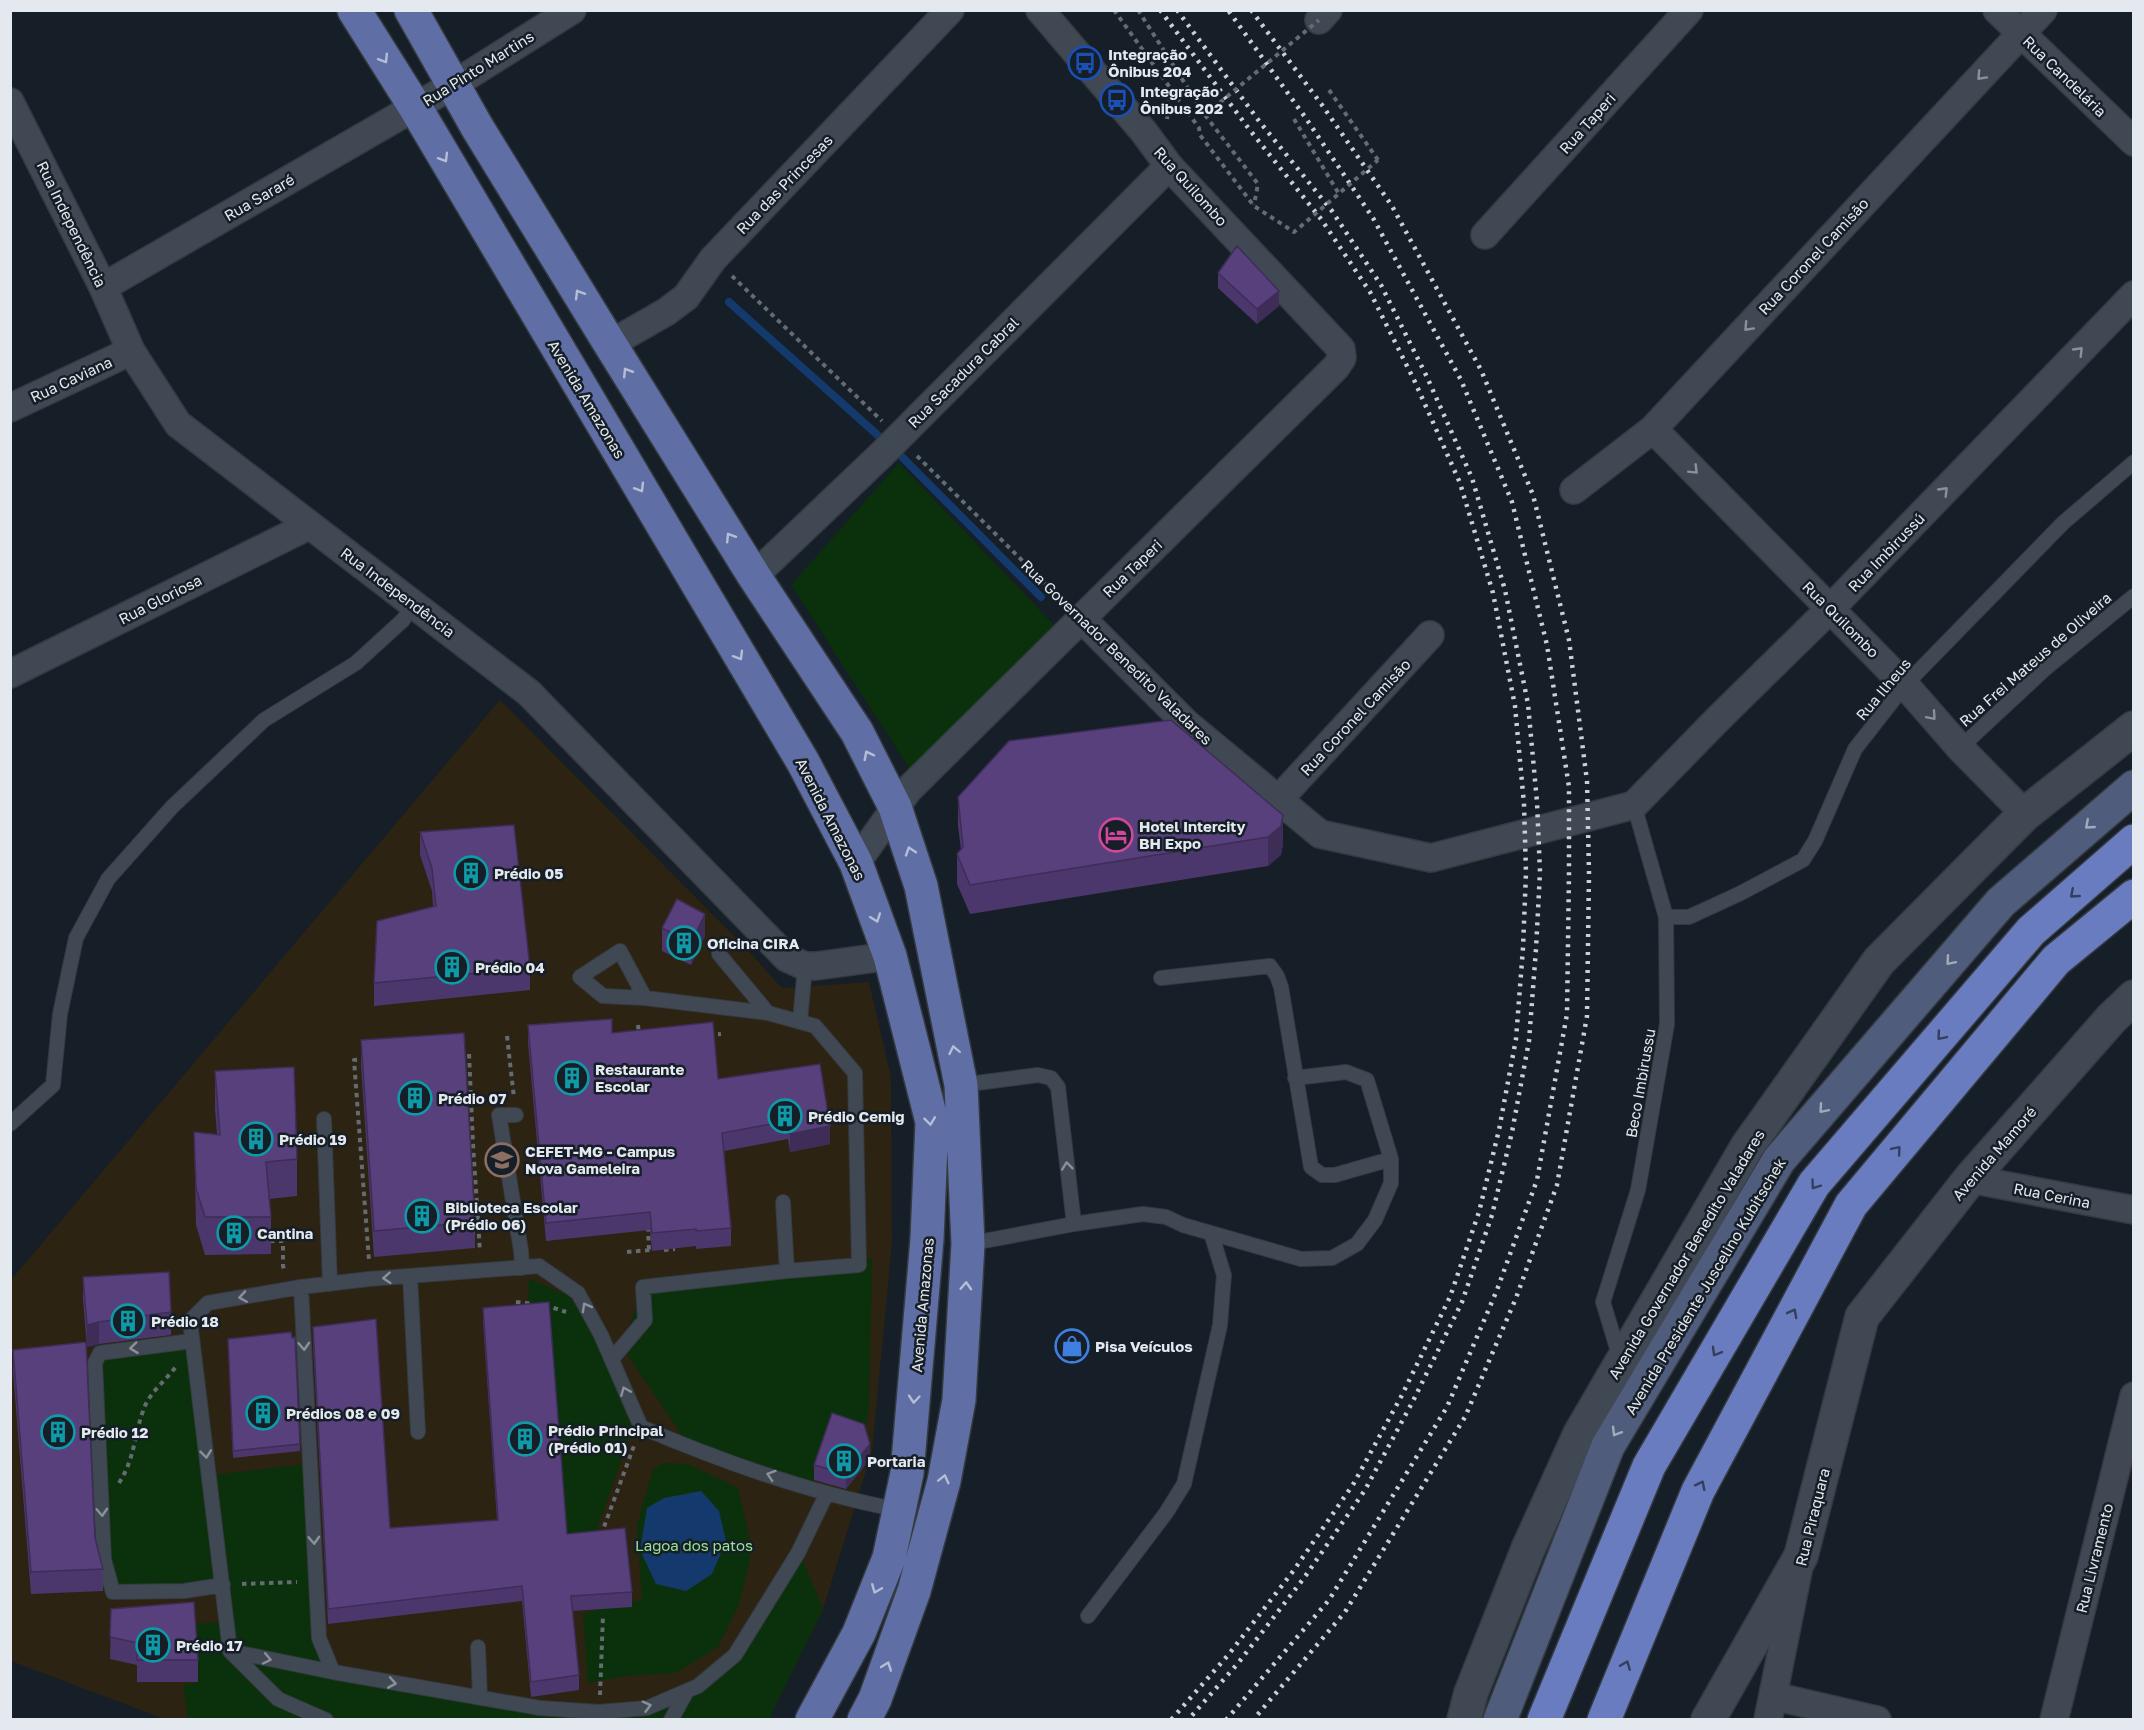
<svg xmlns="http://www.w3.org/2000/svg" width="2144" height="1730" viewBox="0 0 2144 1730" font-family="'Golos Text',sans-serif">
  <style>
    .education { fill: #2c2313 }
    .green { fill: #0a310b }
    .water { fill: #143a6d }
    .lines { fill: none; stroke-linecap: round; stroke-linejoin: round }
    .stream { stroke: #143a6d; stroke-width: 8 }
    .service-casing { stroke: #343a40; stroke-width: 16 }
    .minor-casing { stroke: #343a40; stroke-width: 30 }
    .tertiary-casing { stroke: #343a40; stroke-width: 36 }
    .secondary-casing { stroke: #343a40; stroke-width: 36 }
    .primary-casing { stroke: #343a40; stroke-width: 36 }
    .trunk-casing { stroke: #343a40; stroke-width: 36 }
    .path { stroke: #646b73; stroke-width: 4; stroke-dasharray: 4.5 4.5; stroke-linecap: butt }
    .service { stroke: #404953; stroke-width: 14 }
    .minor { stroke: #404953; stroke-width: 27 }
    .tertiary { stroke: #404953; stroke-width: 33 }
    .secondary { stroke: #505c7c; stroke-width: 33 }
    .primary { stroke: #5f6fa5; stroke-width: 33 }
    .trunk { stroke: #6a7cc0; stroke-width: 33 }
    .rail { stroke: #cbd0d6; stroke-width: 4.5; stroke-dasharray: 3 6; stroke-linecap: butt }
    .path-bridge { stroke: #646b73; stroke-width: 4; stroke-dasharray: 4.5 4.5; stroke-linecap: butt }
    .wall { fill: #4b376b }
    .shaded-wall { fill: #3d2d57 }
    .building { fill: #57407c; stroke: #3d2d57; stroke-width: 1.5 }
    .oneway { stroke: #b5bed5 }
    .oneway2 { stroke: #8a9199 }
    .oneway3 { stroke: #a1aabb }
    .oneway4 { stroke: #333f5d }
    .labels { text-anchor: middle; dominant-baseline: central; stroke-width: 5; stroke-linejoin: round; paint-order: stroke }
    .poi-label { font-size: 15px; font-weight: bold; fill: #e4e9ef; stroke: #161e27; text-anchor: start }
    .street-label { font-size: 15px; fill: #e4e9ef; stroke: #161e27 }
    .park-label { font-size: 15px; fill: #99e395; stroke: #161e27 }
  </style>
  <rect width="100%" height="100%" fill="#161e27"/>
  <!-- education -->
  <path class="education" d="M500 700 743 945 782 988 869 982 891 1077 892 1243 872 1452 823 1609 769 1719H164L11 1661V1280Z"/>
  <!-- green -->
  <path class="green" d="M899 463 1057 628 909 768 791 585Z
    M872 1258 869 1405 864 1439 832 1428 813 1483 684 1438 622 1347 643 1287 787 1271Z
    M529 1279 569 1296 588 1324 633 1428 593 1540 567 1549 528 1319Z
    M192 1342 222 1584 114 1591 104 1560 101 1353Z
    M664 1463 688 1464 738 1488 750 1540V1559L739 1604 718 1647 675 1673 626 1676 588 1683 583 1613 642 1600 637 1525 653 1469Z
    M309 1464 318 1638 331 1671 230 1650 210 1475Z
    M800 1554 823 1609 769 1719H188L183 1685 198 1682 194 1624 226 1622 229 1651 599 1712 642 1715 742 1656Z"/>
  <!-- water -->
  <path class="water" d="M701 1491 719 1511 726 1541 712 1574 686 1591 656 1584 640 1550 647 1508 664 1498Z"/>
  <g class="lines">
    <!-- stream -->
    <path class="stream" d="M729 302 901 456 1041 597"/>
    <defs>
      <path id="service" d="M1960 748 2046 668 2134 596
        M1666 917H1689L1739 894 1803 860 1815 841 1855 749 1905 685 2063 523 2134 462
        M1161 978 1270 966 1277 976 1281 987 1311 1167 1322 1175H1335L1391 1159
        M645 998 620 951 580 977 603 996 645 998 768 1013
        M800 1022 805 966
        M961 1085 1038 1075 1051 1078 1058 1087 1074 1224
        M516 1115H499L521 1251 522 1268
        M324 1119 330 1284
        M10 1124 53 1085 60 1014 76 938 108 879 172 807 264 720 356 663 403 620 414 604
        M783 1202 787 1271
        M968 1244 1074 1224 1143 1214 1166 1217 1183 1225 1301 1259 1332 1258 1357 1244 1375 1220 1391 1183V1159L1367 1080 1346 1072 1295 1078
        M410 1276 418 1432
        M301 1287 319 1638 333 1672 540 1708 599 1712 647 1708 698 1686 735 1655 798 1553 827 1493
        M192 1341 100 1353 95 1363 104 1560 113 1592 184 1591 223 1585
        M1620 1358 1603 1302 1638 1190 1667 1024 1666 917 1634 805
        M612 1359 645 1320 643 1287 787 1271 859 1265 855 1073 815 1026 768 1013 719 954
        M1088 1616 1166 1513 1184 1484 1220 1325 1224 1275 1211 1233
        M478 1647 480 1698
        M230 1651 278 1699 326 1720
        M333 1672 230 1651 190 1321 208 1303 301 1287 369 1279 539 1266 578 1293 601 1335 641 1427C723 1462 812 1494 900 1510
        M671 1720 687 1691"/>
      <path id="minor" d="M1997 10 2134 142
        M1319 20 1328 10
        M10 102 103 287 131 351 178 424 529 693 787 958 805 966H816L890 956
        M1485 235 1689 10
        M103 287 453 85 572 10
        M610 344 666 312 686 297 713 259 950 10
        M10 408 131 351
        M1653 429 1905 685 1960 748 2025 814
        M1574 490 1653 429 2043 10
        M754 576 881 455 1169 166
        M1081 618 1187 724 1320 834 1431 858 1634 805 1719 718 1830 609 2134 295
        M10 674 310 525
        M1279 799 1430 635
        M856 863 908 790 1336 367 1342 358 1341 349 1169 166 1144 132 1040 10
        M1970 1179 2134 1210
        M1773 1696 1877 1720
        M1768 1720 1798 1571
        M2054 1720 2134 1396"/>
      <path id="tertiary" d="M1464 1720 1471 1693 1528 1549 1580 1434 1747 1147 1879 961 2025 814 2134 728
        M1708 1720 1801 1556 1862 1317 1970 1179 2111 1019 2134 997"/>
      <path id="secondary" d="M1500 1720 1608 1446 1779 1160 2001 902 2134 787"/>
      <path id="primary" d="M354 10 415 107 803 762 856 863 890 956 932 1122 927 1239 907 1473 889 1558 859 1633 812 1720
        M411 10 477 127 610 344 754 576 857 732 895 807 921 886 961 1085 968 1244 959 1400 944 1481 914 1591 875 1699 864 1720"/>
      <path id="trunk" d="M1544 1720 1649 1466 1814 1184 2031 931 2134 841
        M1604 1720 1698 1491 1851 1205 2056 960 2134 896"/>
    </defs>
    <!-- service casing -->
    <use href="#service" class="service-casing"/>
    <!-- minor casing -->
    <use href="#minor" class="minor-casing"/>
    <!-- tertiary casing -->
    <use href="#tertiary" class="tertiary-casing"/>
    <!-- secondary casing -->
    <use href="#secondary" class="secondary-casing"/>
    <!-- primary casing -->
    <use href="#primary" class="primary-casing"/>
    <!-- trunk casing -->
    <use href="#trunk" class="trunk-casing"/>
    <!-- path -->
    <path class="path" d="M1114 10 1199 128 1200 135 1254 206 1294 232 1300 227
      M1329 90 1378 160
      M1205 115 1258 184 1254 205
      M1167 119 1171 91
      M1294 119 1339 194
      M732 276 882 421
      M917 456 1063 601
      M638 1025 639 1034
      M709 1035 721 1034
      M507 1036 514 1098
      M461 1053H469L473 1144
      M366 1059 354 1060 369 1261
      M473 1144 480 1252
      M648 1227 649 1251
      M270 1241H283V1266L285 1272
      M664 1250 675 1249
      M627 1252 650 1250
      M516 1302 534 1304
      M545 1305 566 1312
      M119 1483C135 1458 134 1436 143 1411 149 1392 166 1381 177 1365
      M601 1535 635 1443
      M242 1584 297 1582
      M600 1695 603 1615"/>
    <!-- service -->
    <use href="#service" class="service"/>
    <!-- minor -->
    <use href="#minor" class="minor"/>
    <!-- tertiary -->
    <use href="#tertiary" class="tertiary"/>
    <!-- secondary -->
    <use href="#secondary" class="secondary"/>
    <!-- primary -->
    <use href="#primary" class="primary"/>
    <!-- trunk -->
    <use href="#trunk" class="trunk"/>
    <!-- rail -->
    <path class="rail" d="M1160 10 1249 129 1321 219 1370 292 1415 382 1460 483 1493 593 1515 706 1524 804 1526 873 1523 948 1516 1039 1499 1130 1479 1212 1450 1297 1402 1395 1354 1483 1294 1570 1229 1654 1171 1720
      M1177 10 1259 121 1332 211 1381 285 1427 377 1472 478 1505 590 1528 704 1537 802 1540 872 1536 949 1529 1041 1512 1132 1492 1215 1462 1302 1413 1401 1365 1490 1304 1578 1239 1662 1188 1720
      M1251 10 1322 105 1392 206 1481 370 1533 495 1569 640 1587 781 1589 873 1587 1016 1557 1185 1516 1298 1465 1417 1345 1612 1253 1720
      M1226 1720 1329 1600 1447 1407 1497 1290 1537 1180 1567 1014 1569 873V787L1547 645 1512 502 1461 380 1373 218 1305 117 1228 10"/>
    <!-- path-bridge -->
    <path class="path-bridge" d="M1138 10 1205 115 1319 20
      M1300 227 1378 160"/>
  </g>
  <!-- wall -->
  <path class="wall" d="M1218 273 1279 306 1257 324 1218 288Z
    M1171 720 1283 844 1281 855 1268 866 970 914 957 884V854L961 850 958 826V797Z
    M420 832 530 968V990L374 1006V983L433 906 432 891 420 855Z
    M662 928 705 936 691 965 662 951Z
    M528 1025 612 1033 718 1079 830 1144 790 1152 788 1139 724 1151 731 1228V1246L696 1249V1246L652 1251 650 1230 546 1241 528 1043Z
    M361 1040 475 1222V1248L374 1257 361 1066Z
    M215 1071 297 1159V1196L269 1199 271 1217V1254L205 1255 196 1225 194 1132 217 1134 215 1109Z
    M83 1277 171 1312V1335L99 1344 87 1347 83 1300Z
    M483 1308 567 1534 632 1592V1607L572 1611 579 1675V1690L531 1697 522 1601 328 1624 313 1342V1327L390 1528 497 1520 483 1323Z
    M228 1339 300 1444V1451L233 1458Z
    M13 1350 95 1538 103 1569V1591L31 1594 13 1372Z
    M870 1459 846 1489 814 1480V1465Z
    M111 1609 198 1660V1682H137V1665L110 1659Z"/>
  <!-- shaded-wall -->
  <path class="shaded-wall" d="M1279 291V306L1257 324V309Z
    M1283 815V844L1281 855 1268 866V837Z
    M705 914V936L691 965V943Z
    M830 1126V1144L790 1152V1134Z
    M99 1322V1344L87 1347V1325Z
    M870 1444V1459L846 1489V1474Z"/>
  <!-- building -->
  <path class="building" d="M1237 246 1279 291 1257 309 1218 273Z
    M1171 720 1283 815 1281 826 1268 837 970 885 957 854 963 847 958 797 1009 741Z
    M514 825 530 968 374 983 377 921 436 906 432 868 420 832Z
    M677 899 705 914 691 943 662 928Z
    M612 1019V1033L713 1022 718 1079 820 1064 830 1126 790 1134 788 1121 722 1133 731 1228 696 1231V1229L652 1233 650 1212 546 1223 528 1025Z
    M464 1033 475 1222 374 1231 361 1040Z
    M294 1067 297 1159 266 1162 271 1217H205L196 1188 194 1132 220 1135 215 1071Z
    M169 1272 171 1312 99 1322 87 1325 83 1277Z
    M549 1302 567 1534 625 1528 632 1592 571 1596 579 1675 531 1682 522 1586 328 1609 313 1327 376 1319 390 1528 498 1520 483 1308Z
    M291 1332 292 1338 295 1337 300 1444 233 1451 228 1339Z
    M86 1342 95 1538 103 1569 31 1572 13 1350Z
    M832 1413 864 1424 870 1444 846 1474 814 1465Z
    M194 1602 198 1660H137L138 1643 110 1637 111 1609Z"/>
  <!-- one-way arrows -->
  <defs><path id="oneway-chevron" d="M-2-3.5L2.5 0L-2 3.5" fill="none" stroke-width="1.6" stroke-linecap="round" stroke-linejoin="round" transform="scale(1.5)"/></defs>
  <g class="oneway">
    <use href="#oneway-chevron" transform="translate(384 59) rotate(58)"/>
    <use href="#oneway-chevron" transform="translate(444 158) rotate(59)"/>
    <use href="#oneway-chevron" transform="translate(579 294) rotate(-121)"/>
    <use href="#oneway-chevron" transform="translate(627 372) rotate(-122)"/>
    <use href="#oneway-chevron" transform="translate(640 488) rotate(59)"/>
    <use href="#oneway-chevron" transform="translate(730 537) rotate(-122)"/>
    <use href="#oneway-chevron" transform="translate(739 656) rotate(59)"/>
    <use href="#oneway-chevron" transform="translate(868 755) rotate(-117)"/>
    <use href="#oneway-chevron" transform="translate(910 851) rotate(-108)"/>
    <use href="#oneway-chevron" transform="translate(876 918) rotate(70)"/>
    <use href="#oneway-chevron" transform="translate(954 1050) rotate(-102)"/>
    <use href="#oneway-chevron" transform="translate(930 1121) rotate(83)"/>
    <use href="#oneway-chevron" transform="translate(966 1286) rotate(-87)"/>
    <use href="#oneway-chevron" transform="translate(914 1399) rotate(95)"/>
    <use href="#oneway-chevron" transform="translate(944 1479) rotate(-76)"/>
    <use href="#oneway-chevron" transform="translate(876 1589) rotate(112)"/>
    <use href="#oneway-chevron" transform="translate(887 1666) rotate(-70)"/>
  </g>
  <g class="oneway2">
    <use href="#oneway-chevron" transform="translate(1981 76) rotate(133)"/>
    <use href="#oneway-chevron" transform="translate(1748 327) rotate(133)"/>
    <use href="#oneway-chevron" transform="translate(2079 351) rotate(-46)"/>
    <use href="#oneway-chevron" transform="translate(1694 470) rotate(45)"/>
    <use href="#oneway-chevron" transform="translate(1944 491) rotate(-46)"/>
    <use href="#oneway-chevron" transform="translate(1932 716) rotate(49)"/>
    <use href="#oneway-chevron" transform="translate(1067 1166) rotate(-96)"/>
    <use href="#oneway-chevron" transform="translate(387 1278) rotate(176)"/>
    <use href="#oneway-chevron" transform="translate(243 1297) rotate(171)"/>
    <use href="#oneway-chevron" transform="translate(586 1307) rotate(-119)"/>
    <use href="#oneway-chevron" transform="translate(304 1346) rotate(87)"/>
    <use href="#oneway-chevron" transform="translate(134 1348) rotate(173)"/>
    <use href="#oneway-chevron" transform="translate(625 1391) rotate(-113)"/>
    <use href="#oneway-chevron" transform="translate(206 1454) rotate(83)"/>
    <use href="#oneway-chevron" transform="translate(771 1475) rotate(-162)"/>
    <use href="#oneway-chevron" transform="translate(102 1512) rotate(87)"/>
    <use href="#oneway-chevron" transform="translate(314 1540) rotate(87)"/>
    <use href="#oneway-chevron" transform="translate(267 1659) rotate(12)"/>
    <use href="#oneway-chevron" transform="translate(392 1683) rotate(10)"/>
    <use href="#oneway-chevron" transform="translate(647 1706) rotate(-15)"/>
  </g>
  <g class="oneway3">
    <use href="#oneway-chevron" transform="translate(2089 825) rotate(139)"/>
    <use href="#oneway-chevron" transform="translate(1950 961) rotate(131)"/>
    <use href="#oneway-chevron" transform="translate(1823 1109) rotate(131)"/>
    <use href="#oneway-chevron" transform="translate(1616 1432) rotate(121)"/>
  </g>
  <g class="oneway4">
    <use href="#oneway-chevron" transform="translate(2074 894) rotate(139)"/>
    <use href="#oneway-chevron" transform="translate(1941 1036) rotate(130)"/>
    <use href="#oneway-chevron" transform="translate(1897 1150) rotate(-50)"/>
    <use href="#oneway-chevron" transform="translate(1815 1185) rotate(126)"/>
    <use href="#oneway-chevron" transform="translate(1793 1313) rotate(-62)"/>
    <use href="#oneway-chevron" transform="translate(1716 1352) rotate(120)"/>
    <use href="#oneway-chevron" transform="translate(1701 1485) rotate(-63)"/>
    <use href="#oneway-chevron" transform="translate(1626 1665) rotate(-68)"/>
  </g>
  <!-- icons -->
  <defs>
    <symbol id="bus-ring" viewBox="-11 -11 22 22"><circle r="9.5" fill="#161e27" stroke="#1a4fb4" stroke-width="1.5"/><path d="M-5-6H5V4H4V6H2V4H-2V6H-4V4H-5ZM-3.5-4V0h7V-4ZM-3.5 1.2v1.5H-2V1.2ZM2 1.2v1.5H3.5V1.2Z" fill="#1a4fb4"/></symbol>
    <symbol id="hotel-ring" viewBox="-11 -11 22 22"><circle r="9.5" fill="#161e27" stroke="#d1479c" stroke-width="1.5"/><path d="M-6-4.5h1.5V1H6V5H4.5V3h-9V5H-6ZM-4 0a1.8 1.8 0 1 1 3.6 0ZM.5 0V-2.5h3Q6-2.5 6 0Z" fill="#d1479c"/></symbol>
    <symbol id="building-ring" viewBox="-11 -11 22 22"><circle r="9.5" fill="#161e27" stroke="#0f9aa8" stroke-width="1.5"/><path d="M-4-6H4V6H1V3H-1V6H-4ZM-2.5-4.3h1.7v1.8h-1.7ZM.8-4.3h1.7v1.8H.8ZM-2.5-1h1.7V.8h-1.7ZM.8-1h1.7V.8H.8Z" fill="#0f9aa8"/></symbol>
    <symbol id="university-ring" viewBox="-11 -11 22 22"><circle r="9.5" fill="#161e27" stroke="#8d6e63" stroke-width="1.5"/><path d="M0-5L7-2L0 1L-7-2ZM-4 1L0 2.5L4 1V4Q0 6-4 4Z" fill="#8d6e63"/></symbol>
    <symbol id="shop-ring" viewBox="-11 -11 22 22"><circle r="9.5" fill="#161e27" stroke="#3f7fe0" stroke-width="1.5"/><path d="M-5-2.5h2.3a2.7 3.5 0 0 1 5.4 0H5L5.5 6h-11ZM-1.5-2.5h3a1.5 2.3 0 0 0-3 0Z" fill="#3f7fe0"/></symbol>
  </defs>
  <g fill-rule="evenodd">
    <use href="#bus-ring" x="1066" y="44" width="38" height="38"/>
    <use href="#bus-ring" x="1098" y="81" width="38" height="38"/>
    <use href="#hotel-ring" x="1097" y="816" width="38" height="38"/>
    <use href="#building-ring" x="452" y="854" width="38" height="38"/>
    <use href="#building-ring" x="665" y="924" width="38" height="38"/>
    <use href="#building-ring" x="433" y="948" width="38" height="38"/>
    <use href="#building-ring" x="553" y="1059" width="38" height="38"/>
    <use href="#building-ring" x="396" y="1079" width="38" height="38"/>
    <use href="#building-ring" x="766" y="1097" width="38" height="38"/>
    <use href="#building-ring" x="237" y="1120" width="38" height="38"/>
    <use href="#university-ring" x="483" y="1141" width="38" height="38"/>
    <use href="#building-ring" x="403" y="1197" width="38" height="38"/>
    <use href="#building-ring" x="215" y="1214" width="38" height="38"/>
    <use href="#building-ring" x="109" y="1302" width="38" height="38"/>
    <use href="#shop-ring" x="1053" y="1327" width="38" height="38"/>
    <use href="#building-ring" x="244" y="1394" width="38" height="38"/>
    <use href="#building-ring" x="39" y="1413" width="38" height="38"/>
    <use href="#building-ring" x="506" y="1420" width="38" height="38"/>
    <use href="#building-ring" x="825" y="1442" width="38" height="38"/>
    <use href="#building-ring" x="134" y="1626" width="38" height="38"/>
  </g>
  <g class="labels">
    <!-- poi labels -->
    <g class="poi-label">
      <text x="1108" y="54">Integração<tspan x="1108" dy="17">Ônibus 204</tspan></text>
      <text x="1140" y="91">Integração<tspan x="1140" dy="17">Ônibus 202</tspan></text>
      <text x="1139" y="826">Hotel Intercity<tspan x="1139" dy="17">BH Expo</tspan></text>
      <text x="494" y="873">Prédio 05</text>
      <text x="707" y="943">Oficina CIRA</text>
      <text x="475" y="967">Prédio 04</text>
      <text x="595" y="1069">Restaurante<tspan x="595" dy="17">Escolar</tspan></text>
      <text x="438" y="1098">Prédio 07</text>
      <text x="808" y="1116">Prédio Cemig</text>
      <text x="279" y="1139">Prédio 19</text>
      <text x="525" y="1151">CEFET-MG - Campus<tspan x="525" dy="17">Nova Gameleira</tspan></text>
      <text x="445" y="1207">Biblioteca Escolar<tspan x="445" dy="17">(Prédio 06)</tspan></text>
      <text x="257" y="1233">Cantina</text>
      <text x="151" y="1321">Prédio 18</text>
      <text x="1095" y="1346">Pisa Veículos</text>
      <text x="286" y="1413">Prédios 08 e 09</text>
      <text x="548" y="1430">Prédio Principal<tspan x="548" dy="17">(Prédio 01)</tspan></text>
      <text x="81" y="1432">Prédio 12</text>
      <text x="867" y="1461">Portaria</text>
      <text x="176" y="1645">Prédio 17</text>
    </g>
    <!-- street labels -->
    <g class="street-label">
      <text transform="translate(478 68) rotate(-32)">Rua Pinto Martins</text>
      <text transform="translate(2065 76) rotate(44)">Rua Candelária</text>
      <text transform="translate(1587 123) rotate(-48)">Rua Taperi</text>
      <text transform="translate(784 184) rotate(-46)">Rua das Princesas</text>
      <text transform="translate(1191 186) rotate(48)">Rua Quilombo</text>
      <text transform="translate(259 197) rotate(-30)">Rua Sararé</text>
      <text transform="translate(72 224) rotate(64)">Rua Independência</text>
      <text transform="translate(1813 256) rotate(-47)">Rua Coronel Camisão</text>
      <text transform="translate(963 372) rotate(-45)">Rua Sacadura Cabral</text>
      <text transform="translate(71 379) rotate(-25)">Rua Caviana</text>
      <text transform="translate(587 399) rotate(59)">Avenida Amazonas</text>
      <text transform="translate(1886 552) rotate(-46)">Rua Imbirussú</text>
      <text transform="translate(1132 568) rotate(-44)">Rua Taperi</text>
      <text transform="translate(398 592) rotate(37)">Rua Independência</text>
      <text transform="translate(160 599) rotate(-27)">Rua Gloriosa</text>
      <text transform="translate(1841 619) rotate(45)">Rua Quilombo</text>
      <text transform="translate(1117 652) rotate(44)">Rua Governador Benedito Valadares</text>
      <text transform="translate(2035 659) rotate(-41)">Rua Frei Mateus de Oliveira</text>
      <text transform="translate(1883 689) rotate(-50)">Rua Ilheus</text>
      <text transform="translate(1355 717) rotate(-47)">Rua Coronel Camisão</text>
      <text transform="translate(831 819) rotate(63)">Avenida Amazonas</text>
      <text transform="translate(1640 1083) rotate(-80)">Beco Imbirussu</text>
      <text transform="translate(1994 1153) rotate(-49)">Avenida Mamoré</text>
      <text transform="translate(2052 1195) rotate(11)">Rua Cerina</text>
      <text transform="translate(1686 1254) rotate(-59)">Avenida Governador Benedito Valadares</text>
      <text transform="translate(1705 1286) rotate(-59)">Avenida Presidente Juscelino Kubitschek</text>
      <text transform="translate(922 1305) rotate(-85)">Avenida Amazonas</text>
      <text transform="translate(1812 1517) rotate(-76)">Rua Piraquara</text>
      <text transform="translate(2094 1558) rotate(-76)">Rua Livramento</text>
    </g>
    <!-- park labels -->
    <g class="park-label">
      <text x="694" y="1545">Lagoa dos patos</text>
    </g>
  </g>
  <!-- border -->
  <rect width="2144" height="1730" fill="none" stroke="#e4e9ef" stroke-width="24"/>
</svg>
